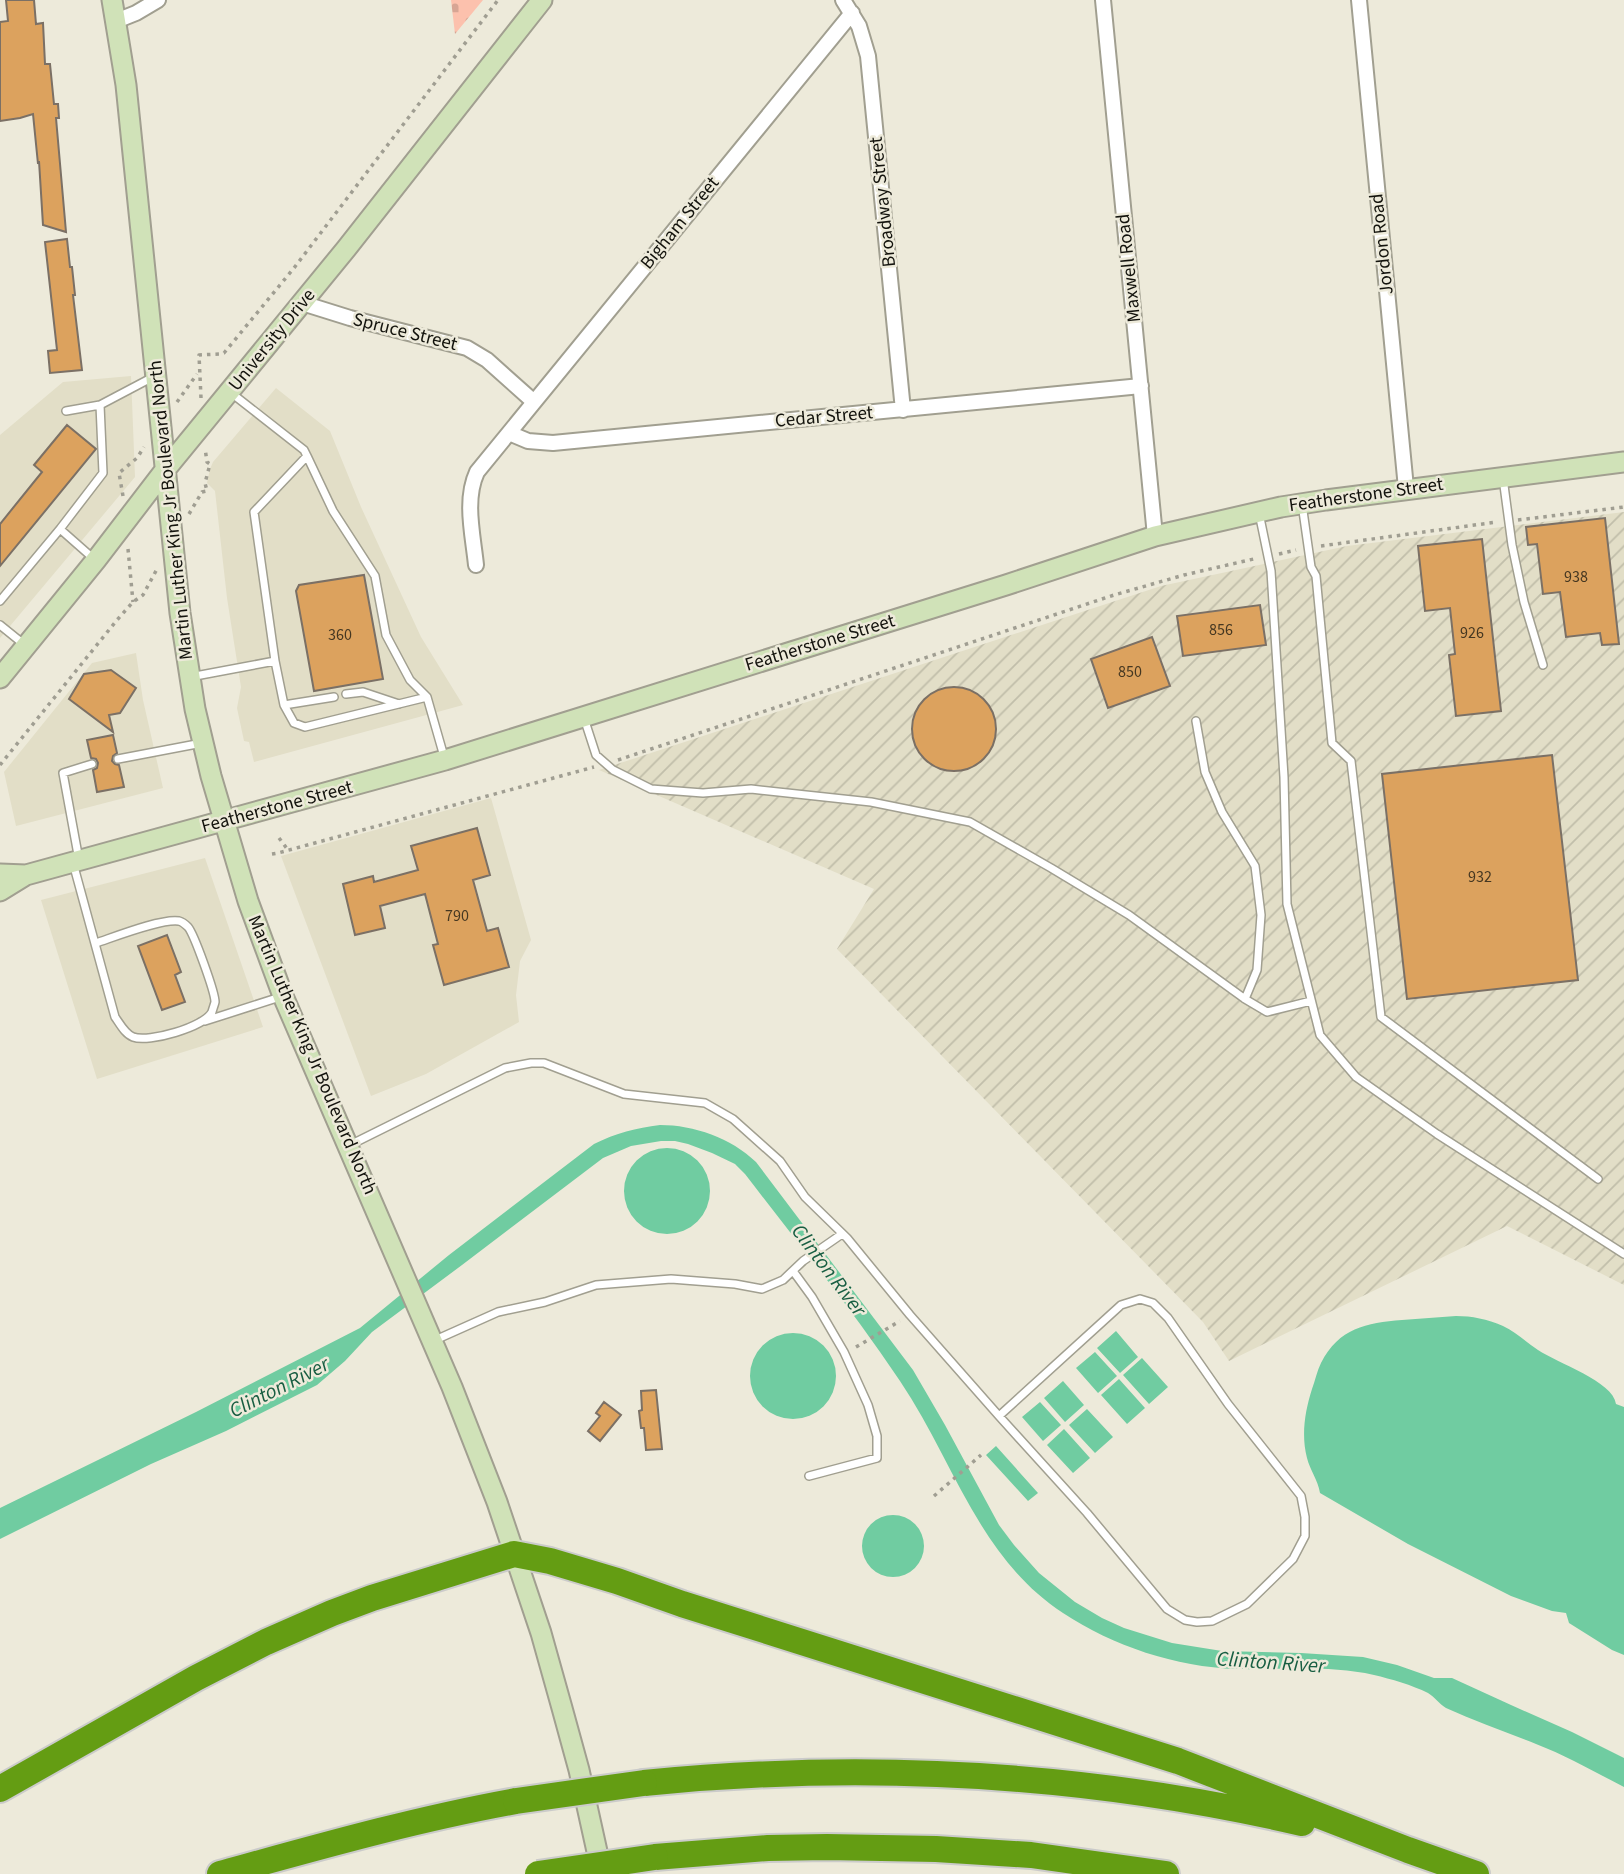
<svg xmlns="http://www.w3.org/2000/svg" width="1624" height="1874" viewBox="0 0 1624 1874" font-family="'Source Sans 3',sans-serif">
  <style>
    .built { fill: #e2dec7 }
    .industrial { fill: url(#industrial-furrows) }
    .cemetery { fill: url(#cemetery-stones) }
    .water { fill: #70cca1 }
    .building { fill: #dca25e; stroke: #7b7065; stroke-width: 2 }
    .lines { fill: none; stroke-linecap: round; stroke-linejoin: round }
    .lane-casing { stroke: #a19f90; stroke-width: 10 }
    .street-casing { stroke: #a19f90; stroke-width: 18 }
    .secondary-casing { stroke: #a19f90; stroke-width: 23 }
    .highway-casing { stroke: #cbcbca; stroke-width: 30 }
    .path { stroke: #a09e92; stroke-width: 3.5; stroke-dasharray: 3.5 5; stroke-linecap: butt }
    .lane { stroke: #fff; stroke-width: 7 }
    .street { stroke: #fff; stroke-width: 14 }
    .secondary { stroke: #d0e2b8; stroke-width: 19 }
    .highway { stroke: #649d13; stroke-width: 26 }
    .highway-bridge-casing { stroke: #cbcbca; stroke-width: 30; stroke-linecap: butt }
    .highway-bridge { stroke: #649d13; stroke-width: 26 }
    .labels { text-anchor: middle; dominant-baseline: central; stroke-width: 5; stroke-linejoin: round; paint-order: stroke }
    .number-label { font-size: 16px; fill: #453721 }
    .street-label { font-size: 19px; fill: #13130d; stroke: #edeada }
    .water-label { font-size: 21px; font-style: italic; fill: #185e42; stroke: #edeada }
  </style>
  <defs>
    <pattern id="industrial-furrows" width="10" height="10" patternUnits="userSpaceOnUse" patternTransform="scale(1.75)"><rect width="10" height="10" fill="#e2dec7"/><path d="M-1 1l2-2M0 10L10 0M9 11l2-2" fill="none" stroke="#c1beaa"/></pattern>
    <pattern id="cemetery-stones" width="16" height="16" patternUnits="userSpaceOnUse" patternTransform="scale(1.75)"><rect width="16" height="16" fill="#fcc1ad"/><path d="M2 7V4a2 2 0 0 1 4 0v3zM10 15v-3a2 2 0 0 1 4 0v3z" fill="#d7a594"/></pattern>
  </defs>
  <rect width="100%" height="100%" fill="#edeada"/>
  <!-- built -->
  <path class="built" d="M131 376 135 477 0 638V435L63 382Z
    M276 388 330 431 361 507 421 637 463 705 254 762 249 742 244 741 237 708 241 687 227 598 215 491 207 483 210 469 213 462Z
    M136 653 143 700 163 788 16 826 4 772 92 663Z
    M491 798 531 940 520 961 516 995 519 1022 426 1074 371 1096 281 856Z
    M205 858 263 1027 97 1079 41 900Z"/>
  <!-- industrial -->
  <path class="industrial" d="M1624 512V1285L1507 1226 1229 1361 1203 1322 837 949 874 889 599 770 1161 586 1347 546Z"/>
  <!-- cemetery -->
  <path class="cemetery" d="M451 0H483L455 34Z"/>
  <!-- water -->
  <path class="water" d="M660 1125C694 1125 731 1138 756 1162L913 1370 945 1425 999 1525 1014 1545 1039 1573 1075 1602 1102 1618 1124 1628 1172 1643 1222 1651 1301 1653 1363 1657 1397 1665 1434 1678H1452L1511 1705 1572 1732 1624 1758V1787C1595 1772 1567 1756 1536 1744 1506 1732 1475 1721 1446 1708 1439 1704 1435 1697 1428 1693 1412 1685 1391 1679 1374 1675 1329 1665 1281 1670 1236 1669 1176 1667 1113 1646 1063 1613 978 1557 954 1461 900 1381 852 1309 797 1242 745 1174L735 1164 712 1153 688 1144 675 1141H661L631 1146 603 1158 462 1265 372 1332 345 1361 317 1385 226 1431 151 1464 0 1539V1508L196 1412 360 1328 449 1255 594 1144C616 1133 636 1128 660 1125Z
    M624 1191a43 43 0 1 1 86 0a43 43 0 1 1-86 0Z
    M1456 1316C1472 1316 1487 1319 1503 1326 1516 1332 1526 1342 1538 1350 1557 1363 1613 1381 1616 1404L1624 1407V1655L1612 1650 1569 1623 1566 1613 1552 1611 1511 1596 1408 1544 1320 1493C1318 1480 1310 1470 1307 1458 1301 1435 1305 1411 1312 1389 1315 1381 1317 1371 1321 1363 1339 1328 1366 1323 1402 1320 1420 1319 1438 1317 1456 1316Z
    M1116 1331 1138 1357 1120 1373 1097 1348Z
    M750 1376a43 43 0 1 1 86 0a43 43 0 1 1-86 0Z
    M1095 1352 1117 1376 1098 1393 1076 1368Z
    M1142 1358 1168 1387 1149 1404 1123 1375Z
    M1119 1379 1145 1408 1127 1424 1101 1395Z
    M1063 1381 1084 1405 1065 1422 1044 1398Z
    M1040 1402 1061 1425 1043 1441 1022 1417Z
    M1087 1409 1113 1437 1095 1453 1069 1425Z
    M1064 1429 1090 1458 1073 1473 1047 1445Z
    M996 1446 1038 1493 1028 1501 986 1455Z
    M862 1546a31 31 0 1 1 62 0a31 31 0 1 1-62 0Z"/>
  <!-- building -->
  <path class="building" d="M6 0H34L36 24 43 23 45 64H50L54 104H58L59 118H56L66 232 43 225 39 161 38 164 33 114 20 118 0 121V22L8 21Z
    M67 239 70 267H72L75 295H73L82 370 50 373 48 351 57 350 45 242Z
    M67 425 96 449 0 566V524L42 472 34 465Z
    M1605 518 1619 644 1602 645 1600 633 1566 637 1560 592 1543 594 1537 544 1528 545 1526 527Z
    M1482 539 1501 711 1456 716 1449 655 1455 654 1450 608 1425 611 1418 546Z
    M364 575 383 679 314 691 296 591 299 585Z
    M1260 605 1266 645 1183 656 1177 616Z
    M1152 637 1170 686 1108 708 1091 659Z
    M111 670 136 688 120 713 109 715 113 732 69 699 84 674Z
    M912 729a42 42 0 1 1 84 0a42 42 0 1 1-84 0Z
    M113 735 117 753 113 756 112 761 115 764 119 765 124 787 97 792 93 770 97 768 98 763 96 759 91 758 87 740Z
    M1552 755 1578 980 1407 999 1382 774Z
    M477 828 490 875 473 880 487 931 498 928 509 967 444 985 433 945 438 944 425 894 380 906 385 928 355 935 343 884 373 876 374 882 418 870 411 846Z
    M167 935 181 972 175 975 185 1002 162 1010 138 946Z
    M656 1390 662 1449 646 1450 644 1428H641L639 1411 642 1410 641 1391Z
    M604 1402 621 1415 600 1441 588 1431 600 1416 596 1413Z"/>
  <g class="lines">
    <defs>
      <path id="lane" d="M66 411 100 405
        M307 456 333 511 375 576 386 635 410 680 427 697 445 760
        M1503 478 1512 545 1524 602 1543 665
        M1302 504 1311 567 1316 576 1332 743 1351 761 1381 1017 1598 1179
        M1259 513 1271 571 1284 777 1287 904 1320 1035 1356 1077 1437 1134 1624 1254
        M60 529 94 559
        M0 601 60 529 103 473 100 405 155 376
        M0 625 26 646
        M275 661 284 705 294 723 305 727 427 697
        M190 677 275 661 254 512 307 456 304 450 230 392
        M346 694 363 692 399 704
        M284 705 334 697
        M584 718 596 755 613 770 651 789 703 793 751 789 871 802 970 822 1051 868 1129 915 1245 999 1267 1012 1311 1001
        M1196 721 1205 772 1222 812 1255 866 1261 915 1257 970 1245 999
        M118 759 202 743
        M79 860 63 773 92 764
        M73 863 115 1017C120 1024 125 1034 133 1037 149 1043 204 1027 212 1012 212 1011 215 1003 215 1002 215 992 194 934 188 927 185 924 183 922 179 921 162 918 114 937 96 943
        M205 1021 280 997
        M350 1145 505 1068 531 1063H544L624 1094 705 1103 733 1119 780 1161 805 1197 847 1238 910 1315 999 1416 1087 1513 1167 1609 1185 1620 1197 1622 1212 1621 1247 1604 1293 1559 1305 1536V1517L1301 1496 1228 1404 1168 1318 1153 1303 1140 1299 1121 1305 999 1416
        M793 1271 812 1297 844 1352 868 1405 877 1436V1458L809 1476
        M433 1341 498 1312 545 1302 596 1285 671 1279 735 1284 762 1289 783 1280 803 1261 842 1234"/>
      <path id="street" d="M843 0 859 26 868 56 903 410
        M1103 0 1155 536
        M1359 0 1406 488
        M116 21 136 13 158 0
        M302 303 350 318 467 348 487 360 534 402
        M509 433 528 441 553 443 1141 386
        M476 565C473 535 464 500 477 472L852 13"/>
      <path id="secondary" d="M112 0 126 85 180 613 195 709 211 776 248 901 283 996 452 1387 497 1502 541 1633 562 1708 579 1770 602 1874
        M0 678 96 560 165 470 346 249 542 0
        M0 874 26 875 445 760 1006 585 1155 536 1281 507 1326 500 1624 462
        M0 891 26 875"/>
      <path id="highway" d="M644 1783C864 1761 1086 1773 1302 1823
        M0 1789 196 1678 266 1642 332 1613 372 1598 514 1554 550 1561 617 1581 682 1604 1178 1761 1408 1850 1476 1874
        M655 1857 768 1848 827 1847 936 1849 1031 1855 1166 1874
        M220 1874C318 1847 416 1819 516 1801"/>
    </defs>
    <!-- lane casing -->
    <use href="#lane" class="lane-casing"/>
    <!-- street casing -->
    <use href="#street" class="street-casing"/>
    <!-- secondary casing -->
    <use href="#secondary" class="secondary-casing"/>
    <!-- highway casing -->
    <use href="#highway" class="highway-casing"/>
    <!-- path -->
    <path class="path" d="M201 398 199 355 220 354 224 353 294 268 498 0
      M177 402 197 374
      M123 496 119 473 137 458 144 447
      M189 514 202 492 207 491 205 483 210 464 207 462 205 448
      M1518 520 1624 507
      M1321 546 1497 522
      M128 549 133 602
      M1279 554 1296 550
      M618 760 1114 595 1184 575 1258 558
      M0 765 117 620 133 602 143 595 157 569
      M279 838 288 850
      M272 854 278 853 594 767
      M856 1347 900 1321
      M934 1496 981 1455"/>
    <!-- lane -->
    <use href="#lane" class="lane"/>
    <!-- street -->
    <use href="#street" class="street"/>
    <!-- secondary -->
    <use href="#secondary" class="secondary"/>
    <!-- highway -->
    <use href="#highway" class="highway"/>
    <defs>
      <path id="highway-bridge" d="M516 1801 644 1783
        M538 1874 655 1857"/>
    </defs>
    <!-- highway-bridge casing -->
    <use href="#highway-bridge" class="highway-bridge-casing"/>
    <!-- highway-bridge -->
    <use href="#highway-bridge" class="highway-bridge"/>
  </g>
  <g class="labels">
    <!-- number labels -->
    <g class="number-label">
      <text x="1576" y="577">938</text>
      <text x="1221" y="630">856</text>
      <text x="1472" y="633">926</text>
      <text x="340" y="635">360</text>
      <text x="1130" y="672">850</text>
      <text x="1480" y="877">932</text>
      <text x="457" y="916">790</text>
    </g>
    <!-- street labels -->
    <g class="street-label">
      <text transform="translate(883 202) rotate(-96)">Broadway Street</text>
      <text transform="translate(680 223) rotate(-51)">Bigham Street</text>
      <text transform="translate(1382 244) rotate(-96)">Jordon Road</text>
      <text transform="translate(1129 268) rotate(-96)">Maxwell Road</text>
      <text transform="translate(405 332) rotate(14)">Spruce Street</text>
      <text transform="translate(272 340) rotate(-51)">University Drive</text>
      <text transform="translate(824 417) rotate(-5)">Cedar Street</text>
      <text transform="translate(1366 495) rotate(-8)">Featherstone Street</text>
      <text transform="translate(171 510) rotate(-96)">Martin Luther King Jr Boulevard North</text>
      <text transform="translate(820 643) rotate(-17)">Featherstone Street</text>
      <text transform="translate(277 807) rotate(-15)">Featherstone Street</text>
      <text transform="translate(312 1055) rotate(67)">Martin Luther King Jr Boulevard North</text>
    </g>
    <!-- water labels -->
    <g class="water-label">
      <text transform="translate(829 1270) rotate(53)">Clinton River</text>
      <text transform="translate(279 1387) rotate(-27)">Clinton River</text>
      <text transform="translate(1271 1662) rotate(4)">Clinton River</text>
    </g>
  </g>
</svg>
